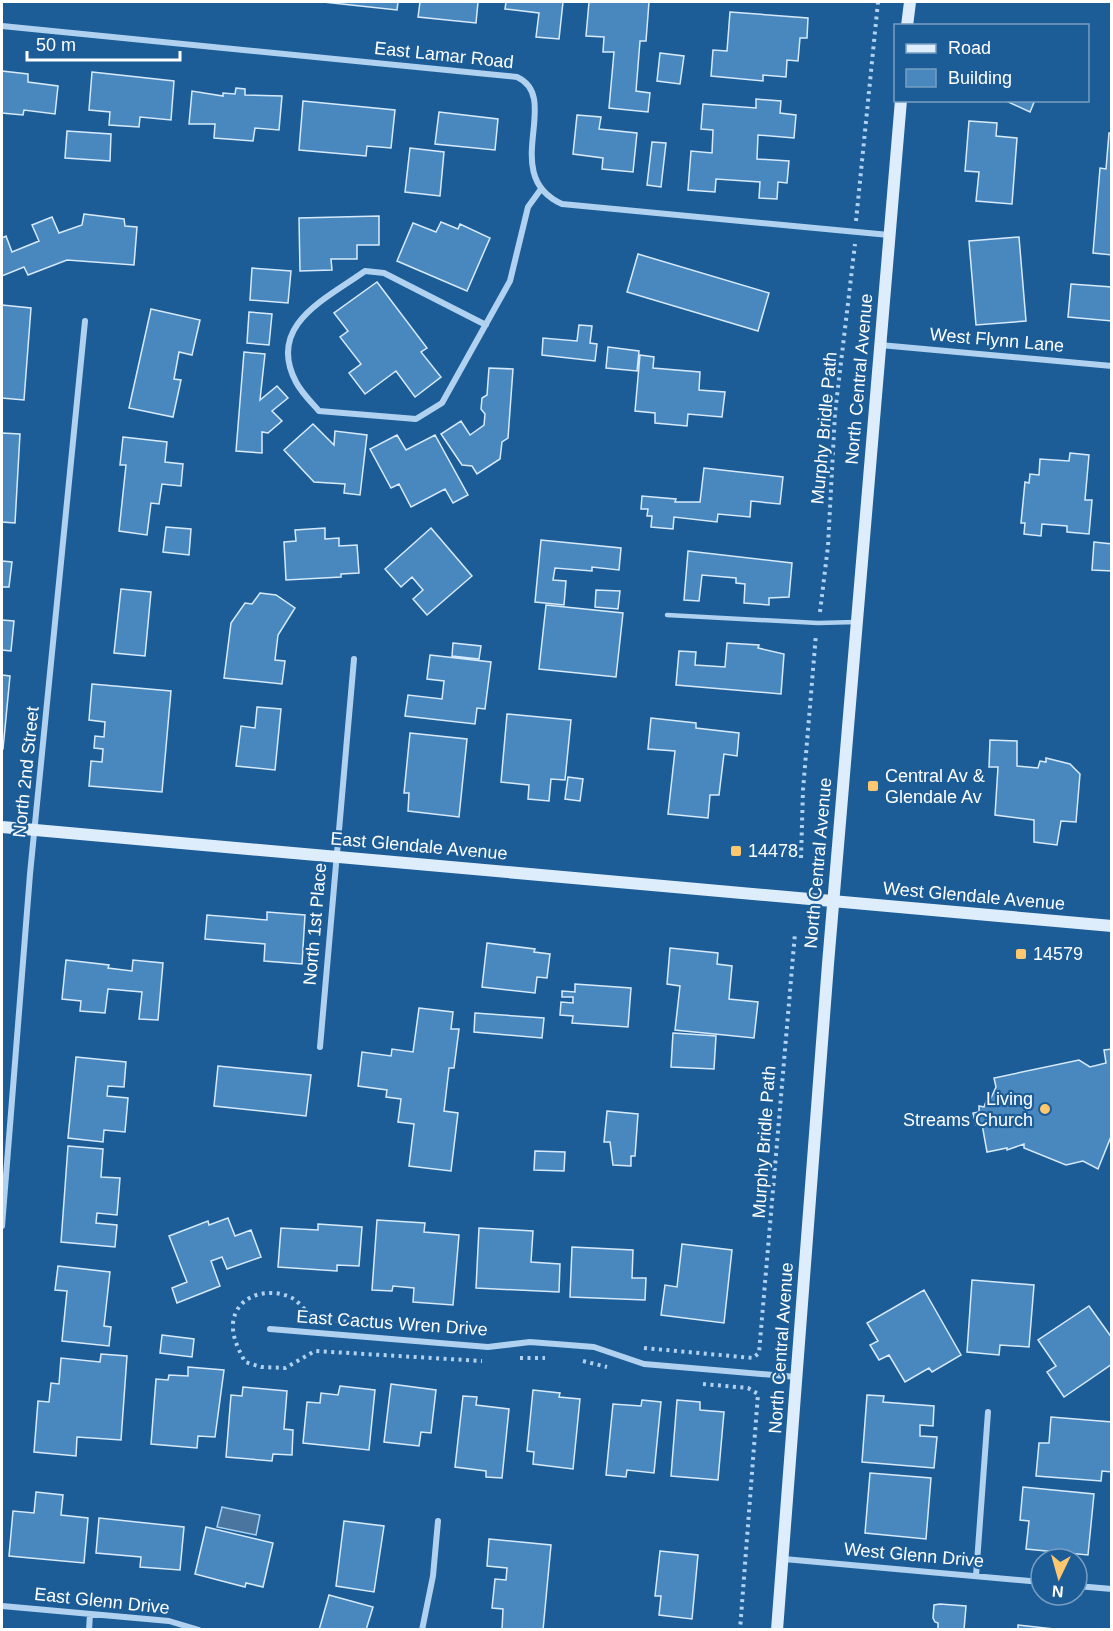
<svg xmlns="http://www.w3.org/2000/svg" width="1113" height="1631" viewBox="0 0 1113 1631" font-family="Helvetica,sans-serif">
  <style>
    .water { fill: #49759e; stroke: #a3cff2; stroke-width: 1.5 }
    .building { fill: #4988bf; stroke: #d6eafb; stroke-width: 1.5 }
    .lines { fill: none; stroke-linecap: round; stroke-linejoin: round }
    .path { stroke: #b0d2f0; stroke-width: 4; stroke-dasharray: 3 4.5; stroke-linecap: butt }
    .lane { stroke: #b0d2f0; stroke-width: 4.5 }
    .street { stroke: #b0d2f0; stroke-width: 6 }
    .secondary { stroke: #ddedfb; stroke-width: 12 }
    .poi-dot { fill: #ffc86e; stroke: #1c5d97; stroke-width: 2 }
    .labels { text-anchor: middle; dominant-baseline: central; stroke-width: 4.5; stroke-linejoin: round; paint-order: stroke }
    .street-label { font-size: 18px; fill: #fff; stroke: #1c5d97 }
    .poi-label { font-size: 18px; fill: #fff; stroke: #1c5d97; text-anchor: start }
  </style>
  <rect width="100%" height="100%" fill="#1c5d97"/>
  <!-- water -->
  <path class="water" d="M222 1507 260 1515 256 1535 217 1527Z"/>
  <!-- building -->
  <path class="building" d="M323 2H398L397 10Z
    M420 2H478L476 23 418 17Z
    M506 2H563L559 39 536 37 539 13 505 9Z
    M589 2H649L646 41H640L636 91 650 93 648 112 609 108 614 52H603L604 37 586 36Z
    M730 12 808 18 807 38H800L798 61 787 60 786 77 763 75V81L711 76 713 50 727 51Z
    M660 53 684 56 680 84 657 81Z
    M2 71 28 74V82L58 86 55 114 24 110 23 115 2 113Z
    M92 72 174 81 171 120 140 117 139 127 109 125 110 112 89 110Z
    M236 88 245 89V95L282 96 279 130 255 128 253 141 214 138 215 124H189L192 91 223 96V93L235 94Z
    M756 99 781 101 780 113 796 115 794 138 758 135 757 159 789 161 787 183 778 182 777 199 759 198 760 182 716 179 715 192 688 190 691 151 712 153 713 130 701 129 703 104 756 108Z
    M1004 100H1035L1030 112Z
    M303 101 395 110 391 148 367 146 366 156 299 150Z
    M439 112 498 119 495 150 435 144Z
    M577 115 601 117 599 129 637 133 633 172 602 169 603 158 573 154Z
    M969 121 997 123 996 136 1017 138 1012 204 976 201 979 172 965 171Z
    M67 131 111 134 110 161 65 158Z
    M1109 133H1112V255L1093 253 1100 168 1106 169Z
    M652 142 666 143 661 187 647 185Z
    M410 148 444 152 440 196 405 192Z
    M84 214 124 219 125 226 137 227 134 265 67 260 28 275 24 267 2 276V238L6 236 12 252 39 241 32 225 52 217 59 233 82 225Z
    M379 216V245H357V259H331L332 270 300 271 299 218Z
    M441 222 458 229 460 224 490 238 467 291 397 261 413 223 436 232Z
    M1019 237 1026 321 976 325 969 241Z
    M638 254 769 293 758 331 627 292Z
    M252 268 291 271 288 303 250 300Z
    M377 282 427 348 421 352 441 377 415 397 396 371 365 394 349 373 361 364 340 337 348 331 334 313Z
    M1071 284 1112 287V321L1068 317Z
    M2 305 31 308 24 400 2 398Z
    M151 309 200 320 192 355 179 352 174 379 181 380 173 417 129 408Z
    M249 312 272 314 269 345 247 343Z
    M579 325 592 326 590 343 597 344 595 361 542 355 543 338 577 341Z
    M608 347 639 351 637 371 606 368Z
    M244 352 265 354 260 400 277 386 288 398 272 411 282 421 268 433 262 432V453L236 451Z
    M640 355 654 357 653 368 700 372 699 390 725 392 722 417 688 414 687 426 655 423V413L635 411Z
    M489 368 513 369 508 438 502 442 500 459 477 474 472 466 462 465 441 434 461 421 470 435 484 425 485 414 481 409 482 398 487 395Z
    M313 424 334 445 335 431 367 435 360 495 344 493 345 484 314 482 284 450Z
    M2 433 20 434 15 523 2 522Z
    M397 435 406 450 435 435 468 495 453 503 445 489 411 507 399 484 391 488 370 449Z
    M123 437 167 442 165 462 183 464 181 486 162 484 159 504 151 503 147 535 119 531 126 465H120Z
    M1070 453 1089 455 1085 500H1092L1089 534 1067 532V526L1042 524 1041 536 1024 534 1025 523H1021L1025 482 1029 483 1030 474 1039 475 1040 459 1069 461Z
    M704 468 783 477 780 504 751 501 750 517 718 514 717 522 674 517 673 529 651 527 652 516H647L648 509H641L642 496 676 499 675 502H700Z
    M166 527 191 529 189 555 163 552Z
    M325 528V539L339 538V546L357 545 359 573 341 574V577L286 580 284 542 296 541 295 530Z
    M431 528 472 576 427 615 413 599 423 590 412 577 401 587 385 569Z
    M541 540 621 548 619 570 592 567V571L555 568 553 580 566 581 564 605 535 602Z
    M1094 542 1112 544V571L1092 570Z
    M688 551 792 563 789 597 769 598V605L744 603 745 584 736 583V578L702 575 699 601 684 600Z
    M2 561 12 562 9 587H2Z
    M121 589 151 592 145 656 114 653Z
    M596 590 620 591 618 609 595 607Z
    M260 593 276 595 295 608 278 635 275 660 285 661 282 684 224 678 231 623 245 603 252 604Z
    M546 605 623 613 616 677 539 669Z
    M2 620 14 621 11 651 2 650Z
    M453 643 481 646 479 659 452 656Z
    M727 643 759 645 758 648 784 654 781 694 676 685 679 651 696 652 695 665 725 667Z
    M430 655 491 662 485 709 477 708 475 724 405 716 408 695 442 699 444 681 427 679Z
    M2 675 10 676 3 749H2Z
    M92 684 171 691 162 792 89 786 91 761 102 762 103 749 94 748 95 736 104 737 105 722 89 720Z
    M257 707 281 709 275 770 236 766 241 726 255 728Z
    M507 714 571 720 565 780 551 779 549 801 528 799 529 785 501 782Z
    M651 718 696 723V728L739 733 737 756 724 754 719 795H710L708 818 668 814 675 751 648 749Z
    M410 733 467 739 459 817 408 811 409 793H404Z
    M990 740 1017 741V766L1038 768 1040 761 1046 762V758L1070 764 1080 774 1076 822 1061 821 1057 845 1034 842V820L995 815 998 767H989Z
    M568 777 583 779 580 801 565 799Z
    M267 912 305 915 302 964 264 961 265 944 205 939 207 915 267 920Z
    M487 943 535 949 534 952 550 954 547 978 537 977 535 993 482 987Z
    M670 948 718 953 717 964 732 966 729 999 758 1002 754 1038 675 1030 680 986 667 984Z
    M66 960 109 965 108 968 132 971 133 960 163 963 158 1020 139 1019 142 992 108 989 105 1013 80 1011 81 1001 62 999Z
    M575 984 631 988 628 1027 572 1023 573 1016 560 1015 561 1002 573 1003V997H562V991L575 992Z
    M419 1008 453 1012 451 1029H459L454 1068H449L444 1111 458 1113 451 1171 409 1166 414 1124 398 1122 401 1099 386 1097 387 1090 358 1086 362 1052 391 1056 392 1049 413 1052Z
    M475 1013 544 1018 542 1038 474 1032Z
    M673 1033 716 1036 714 1069 671 1067Z
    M1112 1049V1134L1098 1169 1083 1161 1066 1165 1024 1148V1144L1007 1150V1148L987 1152 982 1124 976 1125 973 1113 979 1112V1106L984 1107 988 1096 991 1098 996 1087 994 1078 1079 1060 1090 1067 1106 1063 1104 1050Z
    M76 1057 126 1062 124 1087 108 1086 107 1096 128 1098 125 1132 104 1130 103 1142 68 1138Z
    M218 1066 311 1075 306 1116 214 1106Z
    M607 1111 638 1114 635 1156H631V1166L613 1165 610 1142H604Z
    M68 1146 103 1149 101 1177 120 1178 117 1215 97 1213 96 1223 117 1225 115 1247 61 1242Z
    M535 1151 565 1152 564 1171 534 1170Z
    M228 1218 235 1236 251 1230 261 1257 227 1269 222 1257 211 1261 220 1286 177 1303 172 1288 187 1282 169 1236 208 1221 209 1225Z
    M377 1220 425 1223 424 1232 459 1235 453 1305 413 1302 414 1288 393 1286 392 1291 372 1290Z
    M318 1224 362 1227 359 1266 337 1265V1271L278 1267 281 1228 318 1230Z
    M479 1228 533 1231 531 1262 560 1264 559 1292 476 1288Z
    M682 1244 732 1250 724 1323 661 1315 665 1285 677 1287Z
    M572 1247 633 1250 632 1278H646L645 1300 570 1297Z
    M58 1266 110 1272 104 1326 111 1327 109 1346 62 1341 67 1291 55 1290Z
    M972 1280 1034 1285 1029 1347 1000 1345 999 1355 967 1352Z
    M924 1290 961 1355 932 1372 929 1368 905 1382 889 1355 879 1360 870 1345 878 1341 867 1323Z
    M1089 1306 1112 1338V1364L1064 1397 1047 1372 1056 1366 1038 1340Z
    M162 1335 194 1339 192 1357 160 1353Z
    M101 1354 127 1356 121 1440 77 1437 76 1456 34 1452 38 1401 49 1402 51 1383 59 1384 61 1358 100 1362Z
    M188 1367 224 1370 215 1437 198 1436 197 1448 151 1444 156 1379 168 1380 169 1375 188 1376Z
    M391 1384 436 1390 431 1433 421 1432 419 1446 384 1442Z
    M340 1386 375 1390 369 1450 303 1443 307 1402 320 1403 321 1393 338 1395Z
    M243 1387 287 1391 284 1429 293 1430 292 1455 273 1454 272 1461 226 1457 231 1395 242 1396Z
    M533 1390 560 1393 559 1397 580 1399 573 1469 533 1464 534 1452 527 1451Z
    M867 1395 884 1396 883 1402 934 1406 933 1426 920 1425V1436L937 1437 934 1468 862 1462Z
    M463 1396 477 1397 476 1405 509 1409 502 1478 486 1477V1471L455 1467Z
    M642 1400 661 1402 654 1473 627 1470 626 1477 606 1475 613 1404 641 1406Z
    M677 1400 700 1402V1410L724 1412 718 1480 671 1476Z
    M1051 1417 1112 1422V1472L1102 1471 1101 1481 1036 1476 1039 1443H1049Z
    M870 1473 931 1478 926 1539 865 1533Z
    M1023 1487 1094 1494 1088 1555 1026 1549 1029 1521 1020 1520Z
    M36 1492 63 1495 61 1515 88 1518 84 1563 9 1556 13 1511 34 1513Z
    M99 1518 184 1527 180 1570 140 1567 141 1557 96 1553Z
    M344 1521 384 1526 374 1592 336 1586Z
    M206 1527 273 1543 263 1587 246 1583 245 1587 195 1574Z
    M489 1539 551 1545 543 1630H502L503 1609 492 1608 495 1579 506 1580 507 1568 487 1566Z
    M660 1551 698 1555 692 1619 659 1615 661 1596H655Z
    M329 1595 373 1607 366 1630H319Z
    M940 1604 966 1606 964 1630H938V1623L935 1622 933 1618 934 1605Z
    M1018 1625 1063 1630H1018Z"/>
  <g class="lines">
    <!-- path -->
    <path class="path" d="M856 221 878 2
      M820 612 828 546 835 413 855 244
      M801 858 803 790 816 634
      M384 1323C364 1321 334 1323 315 1317 306 1314 300 1301 290 1297 268 1287 236 1295 233 1323 232 1338 239 1350 245 1362L261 1367 285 1368 315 1351 482 1361
      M644 1348 753 1358 759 1353 795 933
      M520 1358H545
      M583 1361 607 1367
      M703 1384 748 1388 758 1394 740 1630"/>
    <!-- lane -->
    <path class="lane" d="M667 615 818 623 856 622"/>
    <!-- street -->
    <path class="street" d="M2 26 517 77C563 98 498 175 562 204L889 235
      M486 325 384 273 365 271C326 299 266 325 296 382 301 392 311 402 319 411L416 419 442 403 510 281 528 207 541 189
      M880 345 1112 366
      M320 1047 354 659
      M2 1226 30 874 85 321
      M270 1329 488 1347 530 1342 594 1347 644 1364 797 1377
      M784 1559 1041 1582
      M976 1576 988 1412
      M1077 1586 1112 1589
      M2 1606 169 1621 199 1630
      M89 1630 90 1614
      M422 1630 433 1576 438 1521"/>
    <!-- secondary -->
    <path class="secondary" d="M907 26 910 2
      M2 827 1112 926
      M777 1630 828 964 901 100"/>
  </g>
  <!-- markers -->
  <g class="poi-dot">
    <rect x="867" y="780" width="12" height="12" rx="3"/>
    <rect x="730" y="845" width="12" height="12" rx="3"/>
    <rect x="1015" y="948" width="12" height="12" rx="3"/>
    <circle cx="1045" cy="1109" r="6"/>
  </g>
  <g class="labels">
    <!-- street labels -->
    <g class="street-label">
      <text transform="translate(444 55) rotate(6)">East Lamar Road</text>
      <text transform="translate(997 340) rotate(5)">West Flynn Lane</text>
      <text transform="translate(859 379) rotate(-85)">North Central Avenue</text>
      <text transform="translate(824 428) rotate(-85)">Murphy Bridle Path</text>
      <text transform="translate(26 772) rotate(-84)">North 2nd Street</text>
      <text transform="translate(419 846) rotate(5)">East Glendale Avenue</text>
      <text transform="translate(818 863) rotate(-85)">North Central Avenue</text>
      <text transform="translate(974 896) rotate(5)">West Glendale Avenue</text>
      <text transform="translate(315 924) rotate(-85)">North 1st Place</text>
      <text transform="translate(764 1142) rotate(-86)">Murphy Bridle Path</text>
      <text transform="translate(392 1323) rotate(4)">East Cactus Wren Drive</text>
      <text transform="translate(781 1348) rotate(-86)">North Central Avenue</text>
      <text transform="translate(914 1555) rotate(5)">West Glenn Drive</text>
      <text transform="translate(102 1601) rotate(6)">East Glenn Drive</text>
    </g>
    <!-- poi labels -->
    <g class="poi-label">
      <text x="885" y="776">Central Av &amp;<tspan x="885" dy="21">Glendale Av</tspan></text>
      <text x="748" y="851">14478</text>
      <text x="1033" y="954">14579</text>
      <text x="1033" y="1099" text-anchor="end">Living<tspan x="1033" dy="21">Streams Church</tspan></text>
    </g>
  </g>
  <!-- border -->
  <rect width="1113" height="1631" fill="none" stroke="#ffffff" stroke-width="6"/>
  <!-- legend -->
  <rect x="894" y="24" width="195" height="78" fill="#1c5d97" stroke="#779ec1" stroke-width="1.5"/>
  <rect x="906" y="44" width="30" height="9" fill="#ddedfb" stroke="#779ec1" stroke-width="1.5"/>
  <text x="948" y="54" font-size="18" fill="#ffffff">Road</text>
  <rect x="906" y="69" width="30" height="18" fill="#4988bf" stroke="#779ec1" stroke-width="1.5"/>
  <text x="948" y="84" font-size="18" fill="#ffffff">Building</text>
  <!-- north arrow -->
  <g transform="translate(1059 1577) rotate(185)"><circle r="28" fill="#1c5d97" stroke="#779ec1" stroke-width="1.5"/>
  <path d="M0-4.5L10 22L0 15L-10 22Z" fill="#ffc86e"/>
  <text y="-9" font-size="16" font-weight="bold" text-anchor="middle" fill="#ffffff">N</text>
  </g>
  <!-- scale -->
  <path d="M27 51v9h153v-9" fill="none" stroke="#ffffff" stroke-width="3"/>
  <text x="36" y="51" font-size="18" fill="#ffffff" stroke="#1c5d97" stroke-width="4.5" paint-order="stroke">50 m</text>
</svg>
